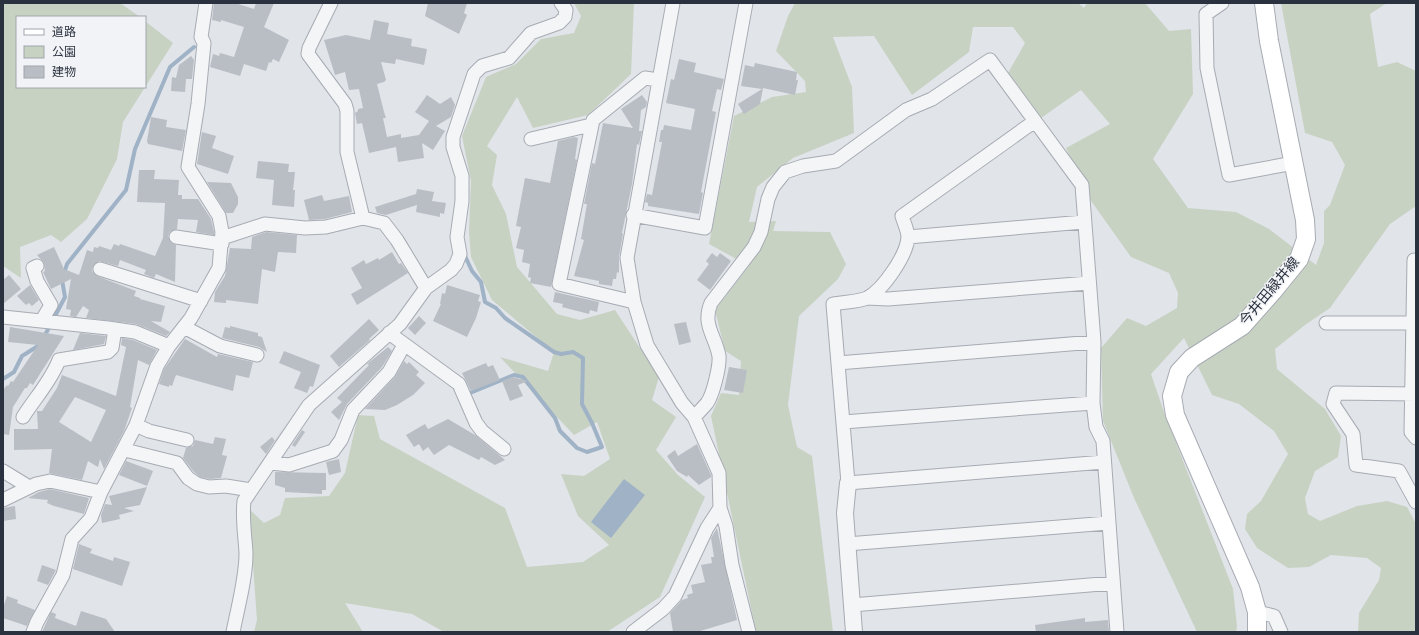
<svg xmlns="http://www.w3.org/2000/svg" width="1419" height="635" viewBox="0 0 1419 635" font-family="'Work Sans','Noto Sans JP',sans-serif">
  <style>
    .green { fill: #c7d2c3 }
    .water { fill: #9fb2c6 }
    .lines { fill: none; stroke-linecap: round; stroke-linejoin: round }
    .stream { stroke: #9fb2c6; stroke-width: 4 }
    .building { fill: #b9bec5; fill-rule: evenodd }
    .minor-casing { stroke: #a7abb3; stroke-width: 15 }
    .tertiary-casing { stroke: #a7abb3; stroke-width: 18 }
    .secondary-casing { stroke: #a7abb3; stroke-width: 20 }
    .minor { stroke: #f4f5f7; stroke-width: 13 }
    .tertiary { stroke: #f4f5f7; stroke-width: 16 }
    .secondary { stroke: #fff; stroke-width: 18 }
    .labels { text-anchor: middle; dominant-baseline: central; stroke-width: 3; stroke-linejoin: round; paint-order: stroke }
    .street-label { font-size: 14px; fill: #2b323f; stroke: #f1f3f6 }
  </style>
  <rect width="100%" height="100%" fill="#e1e4e9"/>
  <!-- green -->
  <path class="green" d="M3 3H120L140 17H17V87H145V21L173 43 123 122 117 159 87 219 61 242 51 235 20 247 21 278 3 266Z
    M574 3H634L631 74 588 115 533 128 517 97 487 146 497 155 492 185 506 214 517 267 557 314 580 320 615 310 659 377 652 400 676 417 656 450 678 475 705 497 660 597 607 632H444L412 614 345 603 363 632H254L257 620 249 509 264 523 280 515 285 498 329 496 345 473 358 415 374 416 380 439 505 508 527 567 583 562 609 545 578 516 561 474 584 476 610 459 597 422 574 435 500 357 548 371 554 352 492 300 471 257 469 232 471 181 462 136 486 77 516 64 541 39 574 33 581 16Z
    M795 3H1078L1084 8 1087 3H1145L1169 31 1191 29 1193 94 1153 159 1188 208 1236 212 1269 229 1316 265 1324 243V211L1330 205 1345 165 1332 142 1305 133 1281 3H1387L1370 14 1378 67 1397 62 1416 71V206L1390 224 1330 308 1305 325 1275 349 1277 369 1325 409 1341 436 1338 457 1315 471 1305 498 1308 514 1320 521 1357 506 1387 501 1407 507 1416 524V632H1358L1359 613 1379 580 1381 568 1367 558 1331 555 1309 567 1288 568 1257 548 1245 529 1247 514 1261 501 1288 454 1274 431 1239 404 1212 395 1184 338 1151 374 1164 412 1233 589 1237 626 1236 632H1197L1134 498 1103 421 1101 348 1127 318 1146 326 1177 308 1178 293 1169 273 1131 257 1089 198 1066 148 1110 124 1081 90 1041 118 1008 73 1025 43 1013 27H973L969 52 912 95 874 36 833 37 852 87 854 133 793 158 757 187 749 222 776 221 773 231 830 232 846 264 838 279 799 316 788 405 797 447 812 456 833 632H756L711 416 721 393 739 395 741 361 725 351 715 310 749 266 709 244 734 116 772 97 806 92 805 81 776 51 788 16Z"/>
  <!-- water -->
  <path class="water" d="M624 479 645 495 611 538 591 522Z"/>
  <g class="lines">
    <!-- stream -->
    <path class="stream" d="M464 254 472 271 481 282 485 302 496 308 505 318 554 352 561 354 573 352 583 358 582 404 592 423 602 447 587 452 577 448 560 431 555 418 523 377 514 375 470 393
      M44 337 65 297 62 280 67 264 126 190 135 149 170 67 194 47
      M3 379 14 372 22 356 38 346"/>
  </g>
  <!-- building -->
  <path class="building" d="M214 3H235L254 9 256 3H274L264 27 289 40 279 62 273 59 271 63 269 62 266 71 244 64 240 76 210 67 213 54 219 56 220 53 234 57 244 27 221 20V22L212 20Z
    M428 3H467L464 13 467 15 459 34 425 16Z
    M374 20 389 23 387 34 412 39 411 46 427 49 424 65 396 59 395 64 381 62 386 80 384 82 377 84 384 112 386 118H383L387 137 401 134V138L419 135 429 121 415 112 427 95 440 104 451 97 455 105 451 117 436 126 445 131 433 150 422 143 424 158 398 162 396 147 369 153 362 123 357 124 355 113 358 111V109L363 108 359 89 349 90 345 72 335 75 324 40 346 35 370 40Z
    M191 56 194 60 192 79H186L185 92 171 91 172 77 176 78 179 65Z
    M679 59 696 63 694 72 724 79 721 90 717 89 712 111 716 112 701 192 703 193 699 214 648 206V203L645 202 647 194 652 195 662 142H659L661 130H663L664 125 691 130 695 109 666 103 671 79 674 80Z
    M755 63 797 72 796 80H798L795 95 763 88 760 104 744 114 738 104 762 89 741 86 745 65 754 67Z
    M642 95 647 102 646 107 641 110 639 131H642L639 145 637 144 632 184 622 233 623 234 619 257V273L617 272 616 279H613L612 286 599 284V281L574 276 584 240 581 239 587 204H584L592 163 595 164 603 123 633 128 621 109Z
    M151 117 167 120 166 127 186 130 182 151 148 144 147 141Z
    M202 132 216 136 212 148 234 156 228 174 197 164Z
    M574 137 578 138 575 159 577 160 551 287 530 283 531 278 528 277 530 264 522 262 524 250 516 248 521 227 516 226 525 178 550 183 558 141Z
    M258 161 289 164 288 172H295L293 190H295L294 207 272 205 274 180 256 178Z
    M139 170H155L154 179 179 180 178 195H182V199H198L211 219 214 232V235L196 232 198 220 178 219 177 229 170 232 168 236 171 243 176 245 175 282 156 274 154 278 144 274 146 270 120 260 118 266 99 261 93 266 92 271 97 276 136 291 134 296 140 298V299L165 306 161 322 151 321 170 332 166 336 136 324 86 318 89 310 83 306 76 317 70 316 71 310 66 309 71 279 51 289 43 272 45 271 44 263 37 255 54 247 64 269 79 275 87 250 93 252 94 247 98 248 99 246 111 250 114 244 119 246 120 244 155 256 163 238 165 203 137 202Z
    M207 182 231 183 238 197V204L233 213H226Z
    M417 189 434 192 432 201 446 203 444 214 440 213V217L416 212 417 205 386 215 377 213 375 207 416 194Z
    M322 195 324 201 349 196 352 212 325 219 309 220 304 200Z
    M266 232 297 235 296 253 278 252 275 272 262 269 258 304 226 300V303L214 302 215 292 225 276 230 248 251 249 252 237Z
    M392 252 399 264 401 263 408 273 357 305 351 294 362 288 351 268 364 260 366 264 378 258 379 260Z
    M712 253 717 257 720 253 731 261 710 290 697 280 709 264 706 261Z
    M9 275 21 289 3 304V280Z
    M30 285 39 300 32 306 29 303 26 305 17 296Z
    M447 285 480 295 478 301 481 302 476 318 467 337 433 321 441 304H440L442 293 445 294Z
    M555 292 599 302 597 312 590 310 589 314 562 307 563 304 553 302Z
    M419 316 426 323 415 335 408 328Z
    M369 319 379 330 369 339 370 340 339 367 330 356Z
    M686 322 691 342 679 345 674 324Z
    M230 326 258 333V336L262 337 267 352 259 347 222 338 225 327 230 328Z
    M10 327 64 336 33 385 30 383 27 388H25L13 407 9 435 3 434V390L7 385 8 386 11 381 13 382 38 345 8 342Z
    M80 333 106 336 104 344 73 350Z
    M122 338 133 340 157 350 149 365 138 360 130 407 132 408 124 431 104 469 100 459 98 467 88 461 82 480 49 473 52 449 14 450V429H38L37 411H42L57 388 62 375 116 396 126 347 121 345ZM75 397 106 410 91 442 59 422Z
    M185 339 217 357 218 354 253 362 249 378 236 375 233 391 176 375 172 386 169 385V387L159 384 164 369Z
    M388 347 392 351 382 367 347 404 339 420 331 412 342 402 337 398 369 365 367 364Z
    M284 351 320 365 313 387 310 386 307 393 294 388 301 372 279 363Z
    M404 361 407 364 409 362 419 372 416 375 425 383 413 395 397 405 385 410 365 409 395 377Z
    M486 363 488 367 493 365 500 380 471 391 462 373Z
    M729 367 747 370 743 393 724 390Z
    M512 377 528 381 518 385 523 396 510 401 502 381Z
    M448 419 475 435 505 460 495 465 481 457 479 460 449 445 434 455 428 447 423 451 419 444 414 447 406 435 425 424 428 429Z
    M288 421 266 454 260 447 272 437 275 441Z
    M302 430 305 432 295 447 292 445Z
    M215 437 226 439 222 455 227 456 221 478 210 479 200 477 194 472 183 458 186 448 193 446 195 440 213 444Z
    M697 444 711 475V477L699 485 688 475 687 477 677 471 667 456 675 450 678 456Z
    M339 459 341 472 329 475 326 462Z
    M126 461 153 471 147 486 119 475Z
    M275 472 326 473V490H322V494L285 492V488L275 485Z
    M147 487 140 505 124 508 134 511 119 515 120 519 102 523 101 515 105 504 112 505 109 496Z
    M50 489 89 498 84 514 54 506 47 503 48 500 28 498 39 492Z
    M15 506 16 519 3 521V508Z
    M717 528 737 620 697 632H673L670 613 682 600 688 598 687 595 693 593 691 585 705 582 701 565 712 563 711 557H714L711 538Z
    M79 544 92 549 90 553 113 561 114 557 130 562 122 586 73 569Z
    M42 565 56 570 48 585 37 581Z
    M7 596 18 600 17 603 35 610 27 626 3 618V608Z
    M81 611 106 619 115 632H42L51 612 56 614 55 618 76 626Z
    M1085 618V622L1108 620 1109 632H1036L1035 625Z"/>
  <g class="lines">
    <defs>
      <path id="minor" d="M331 3 309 48 308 54 345 104 347 111V152L363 218
        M1222 3 1206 14 1207 68 1229 175 1294 163
        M1035 121 902 216C904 223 908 231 908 237 907 255 883 290 867 298 858 302 843 302 833 304L848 483 1104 462
        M531 139 591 125
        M633 215 705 228 746 3
        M176 237 222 244
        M908 237 1084 222
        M222 238 265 224 305 228 326 227 363 218 384 223 397 240 426 288
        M1414 260 1411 432 1416 438
        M37 266 33 268 37 281 51 305 42 320
        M100 269 201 301
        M867 298 888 299 1089 283
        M634 302 559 284 593 120 645 78 658 80
        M3 317 108 328 135 332 169 346
        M1326 323H1416
        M184 327 220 346 257 355
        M389 333 459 384 476 423 482 431 504 449
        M838 363 1094 342
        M1416 394 1336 393 1333 404 1353 434 1356 465 1399 471 1416 502
        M23 417C35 398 51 381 59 360L108 352 112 348 115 329
        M694 417C698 413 703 408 707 403 713 395 720 366 719 356 715 335 702 325 711 303L754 247 761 232 768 199 773 187 785 172 803 166 836 161 906 110 932 99 990 60 1082 185 1094 342 1093 403 1096 427 1103 441 1117 632
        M843 422 1093 403
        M136 425 149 431 187 440
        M124 448 129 451 177 463 188 478 197 484 209 487 226 486 251 490
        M271 463 289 465 333 451 341 440 353 410 389 372 404 345
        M3 471 29 487
        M3 500 36 484 50 481 101 492
        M720 508 726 526 732 565 749 632
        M847 544 1108 523
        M852 605 1113 583
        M1257 612 1274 616 1281 632
        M33 632 37 622 63 575 72 539 91 518 101 492 136 425 157 366 169 346 191 318 219 268 222 232 219 216 188 167 198 104 204 43 201 37 206 3
        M233 632C238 606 246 579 246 553 245 535 242 519 244 501L309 405 400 324 426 288 451 270 456 264 460 254 457 237 462 201V176L453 147V137L474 74 482 66 509 58 531 33 559 23 565 17 566 10 561 3
        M633 632 663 609 675 596 707 528 720 508 719 473 694 417 682 403 647 345 634 302 627 258 673 3"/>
      <path id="tertiary" d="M848 483 845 513 854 632"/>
      <path id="secondary" d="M1257 632V612L1250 587 1175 415 1172 396 1179 372 1192 358 1242 326 1273 291 1299 259 1306 239 1305 220 1269 41 1264 3"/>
    </defs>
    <!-- minor casing -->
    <use href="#minor" class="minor-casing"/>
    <!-- tertiary casing -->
    <use href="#tertiary" class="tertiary-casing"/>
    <!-- secondary casing -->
    <use href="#secondary" class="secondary-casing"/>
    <!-- minor -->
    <use href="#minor" class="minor"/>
    <!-- tertiary -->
    <use href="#tertiary" class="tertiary"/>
    <!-- secondary -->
    <use href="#secondary" class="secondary"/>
  </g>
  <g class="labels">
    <!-- street labels -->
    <g class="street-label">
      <text transform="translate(1269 291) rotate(-50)">今井田緑井線</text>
    </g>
  </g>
  <!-- border -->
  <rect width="1419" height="635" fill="none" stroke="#2b323f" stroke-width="8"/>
  <!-- legend -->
  <rect x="16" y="16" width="130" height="72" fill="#f1f3f6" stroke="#a2a6ad"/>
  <rect x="24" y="29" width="20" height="6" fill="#ffffff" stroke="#a2a6ad"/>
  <text x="52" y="36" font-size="12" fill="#2b323f">道路</text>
  <rect x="24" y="46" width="20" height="12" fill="#c7d2c3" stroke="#a2a6ad"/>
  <text x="52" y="56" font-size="12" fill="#2b323f">公園</text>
  <rect x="24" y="66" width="20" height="12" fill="#b9bec5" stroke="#a2a6ad"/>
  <text x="52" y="76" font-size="12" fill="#2b323f">建物</text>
</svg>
